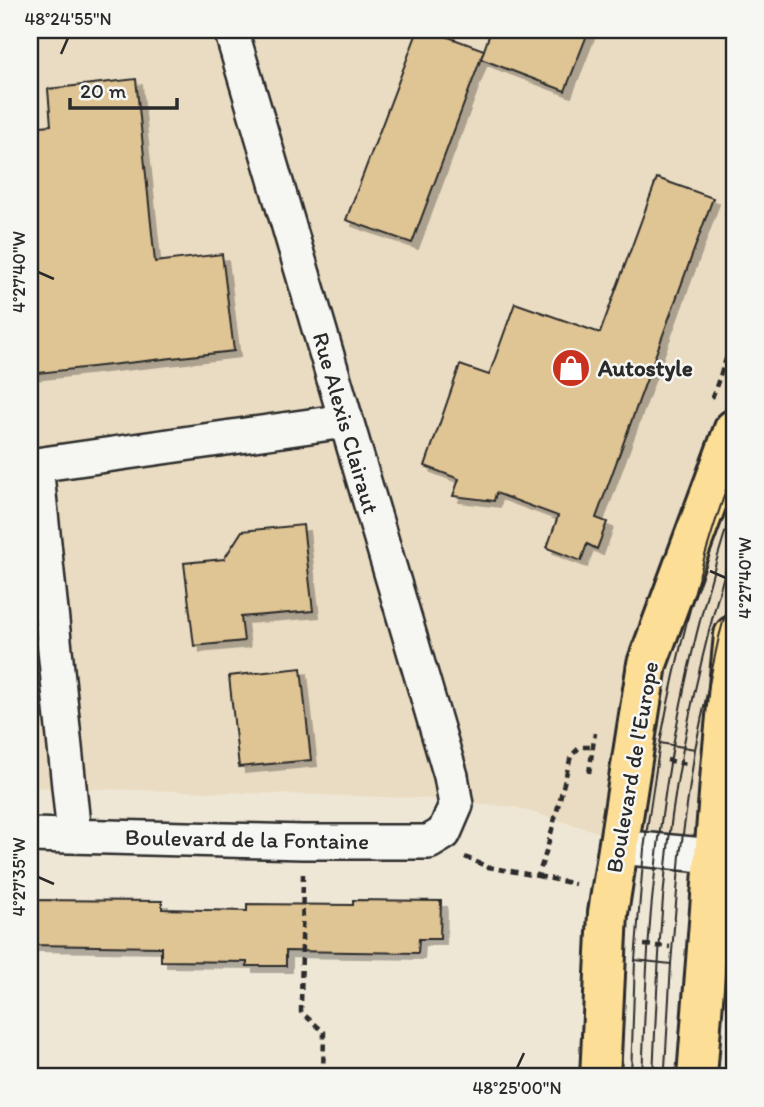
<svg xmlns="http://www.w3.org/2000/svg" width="764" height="1107" viewBox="0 0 764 1107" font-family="Itim,sans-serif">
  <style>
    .built { fill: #eadcc2 }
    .building { fill: #dfc494; stroke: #2b2b2b; stroke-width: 2; filter: url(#shadow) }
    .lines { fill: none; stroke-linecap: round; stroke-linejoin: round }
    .minor-casing { stroke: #2b2b2b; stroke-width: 38 }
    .primary-casing { stroke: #2b2b2b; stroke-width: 44 }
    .path { stroke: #2b2b2b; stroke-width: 4.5; stroke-dasharray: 7 5; stroke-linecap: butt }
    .minor { stroke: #f6f6f2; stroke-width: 33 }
    .primary { stroke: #fcde96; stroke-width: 38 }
    .tram { stroke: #2b2b2b; stroke-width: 2 }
    .ticks { fill: none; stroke: #2b2b2b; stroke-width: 2.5 }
    .labels { text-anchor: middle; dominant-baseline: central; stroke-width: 5; stroke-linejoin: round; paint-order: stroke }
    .poi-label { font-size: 23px; font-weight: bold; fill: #2b2b2b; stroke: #f6f6f2; text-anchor: start }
    .street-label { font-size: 23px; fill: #2b2b2b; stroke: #f6f6f2 }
    .neatline { fill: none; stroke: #2b2b2b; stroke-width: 2.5 }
    .ticks-label { font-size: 18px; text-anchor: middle; fill: #2b2b2b }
  </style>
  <defs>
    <filter id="shadow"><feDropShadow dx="6" dy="6" stdDeviation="0" flood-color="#0004"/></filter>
  </defs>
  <rect width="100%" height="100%" fill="#efe7d6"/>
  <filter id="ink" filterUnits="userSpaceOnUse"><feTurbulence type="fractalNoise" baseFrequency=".0143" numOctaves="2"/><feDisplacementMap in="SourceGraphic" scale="14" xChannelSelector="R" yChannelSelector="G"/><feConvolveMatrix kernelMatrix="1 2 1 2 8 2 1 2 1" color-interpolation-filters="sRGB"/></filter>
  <g filter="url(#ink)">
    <!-- built -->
    <path class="built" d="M30 30H734V873L514 807 420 798 30 787Z"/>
    <!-- building -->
    <path class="building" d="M418 30H429L484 50 412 243 346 220Z
      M491 30H589L565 91 481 59Z
      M136 79 155 262 222 254 234 351 30 374V127L51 125 48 89Z
      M657 178 713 198 596 518 607 522 597 549 587 544 581 561 547 548 558 516 496 493 494 501 453 496 459 479 425 466 460 365 489 375 515 303 600 333Z
      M303 525 313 611 241 617 244 641 194 646 184 563 224 559 242 531Z
      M301 668 311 760 239 767 229 676Z
      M30 900 162 901V909L247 911V904L353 905V900L441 901 440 939H419L418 953 286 951V966H247V962L161 961V947L30 945Z"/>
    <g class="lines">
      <defs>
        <path id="minor" d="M30 835 303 842H429L444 833 456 805 451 776 231 30
          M74 835 36 465 345 421
          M618 847 714 856 734 850"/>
        <path id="primary" d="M600 1077 608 913 647 664 734 429
          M697 1077 721 768 734 635"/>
      </defs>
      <!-- minor casing -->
      <use href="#minor" class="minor-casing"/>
      <!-- primary casing -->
      <use href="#primary" class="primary-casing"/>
      <!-- path -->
      <path class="path" d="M712 398 734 337
        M667 760 686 764
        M589 773 595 733
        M465 857 488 867 538 876 547 849 571 756 580 747H593
        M303 874 301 1012 324 1032 323 1077
        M538 876 575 884
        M644 945 670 947"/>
      <!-- minor -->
      <use href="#minor" class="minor"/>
      <!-- primary -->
      <use href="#primary" class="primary"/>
      <!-- tram -->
      <path class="tram" d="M734 468C701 557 678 649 660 743L695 749 719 637 734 582
        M660 743 695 749 680 855 671 964 635 960 644 849Z
        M631 1077 635 960 671 964 665 1068H663V1077
        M642 1077C645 1015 646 953 653 891 666 760 692 630 734 505
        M653 1077C657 990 660 903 672 816 685 723 707 631 734 541"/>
    </g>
  </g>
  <!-- ticks -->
  <path class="ticks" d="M61 54 68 38M38 272 54 279M710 571 726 578M38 877 54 884M517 1068 524 1053"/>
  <!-- icons -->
  <defs>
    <symbol id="shop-disc" viewBox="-11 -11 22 22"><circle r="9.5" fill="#c8321e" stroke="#f6f6f2"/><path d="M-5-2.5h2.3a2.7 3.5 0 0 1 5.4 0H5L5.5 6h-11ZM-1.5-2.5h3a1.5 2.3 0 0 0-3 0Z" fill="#fff"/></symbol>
  </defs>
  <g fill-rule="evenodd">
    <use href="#shop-disc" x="549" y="346" width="44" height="44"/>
  </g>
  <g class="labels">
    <!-- poi labels -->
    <g class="poi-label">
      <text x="598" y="368">Autostyle</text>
    </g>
    <!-- street labels -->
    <g class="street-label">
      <text transform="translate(346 423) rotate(74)">Rue Alexis Clairaut</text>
      <text transform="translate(632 767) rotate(-80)">Boulevard de l'Europe</text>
      <text transform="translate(247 839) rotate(1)">Boulevard de la Fontaine</text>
    </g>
  </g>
  <!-- margin -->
  <rect width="764" height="1107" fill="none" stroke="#f6f6f2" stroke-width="77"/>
  <!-- scale -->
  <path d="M70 98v10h107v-10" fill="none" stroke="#2b2b2b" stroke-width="3.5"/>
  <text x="80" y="98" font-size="21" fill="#2b2b2b" stroke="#f6f6f2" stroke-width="5" paint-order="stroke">20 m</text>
  <rect x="38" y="38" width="688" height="1030" class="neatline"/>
  <g class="ticks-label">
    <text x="68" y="25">48°24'55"N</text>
    <text transform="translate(19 272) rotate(-90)" y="6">4°27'40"W</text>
    <text transform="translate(745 578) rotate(-90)" y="6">4°27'40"W</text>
    <text transform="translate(19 877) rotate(-90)" y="6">4°27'35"W</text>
    <text x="517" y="1094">48°25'00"N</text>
  </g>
</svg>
